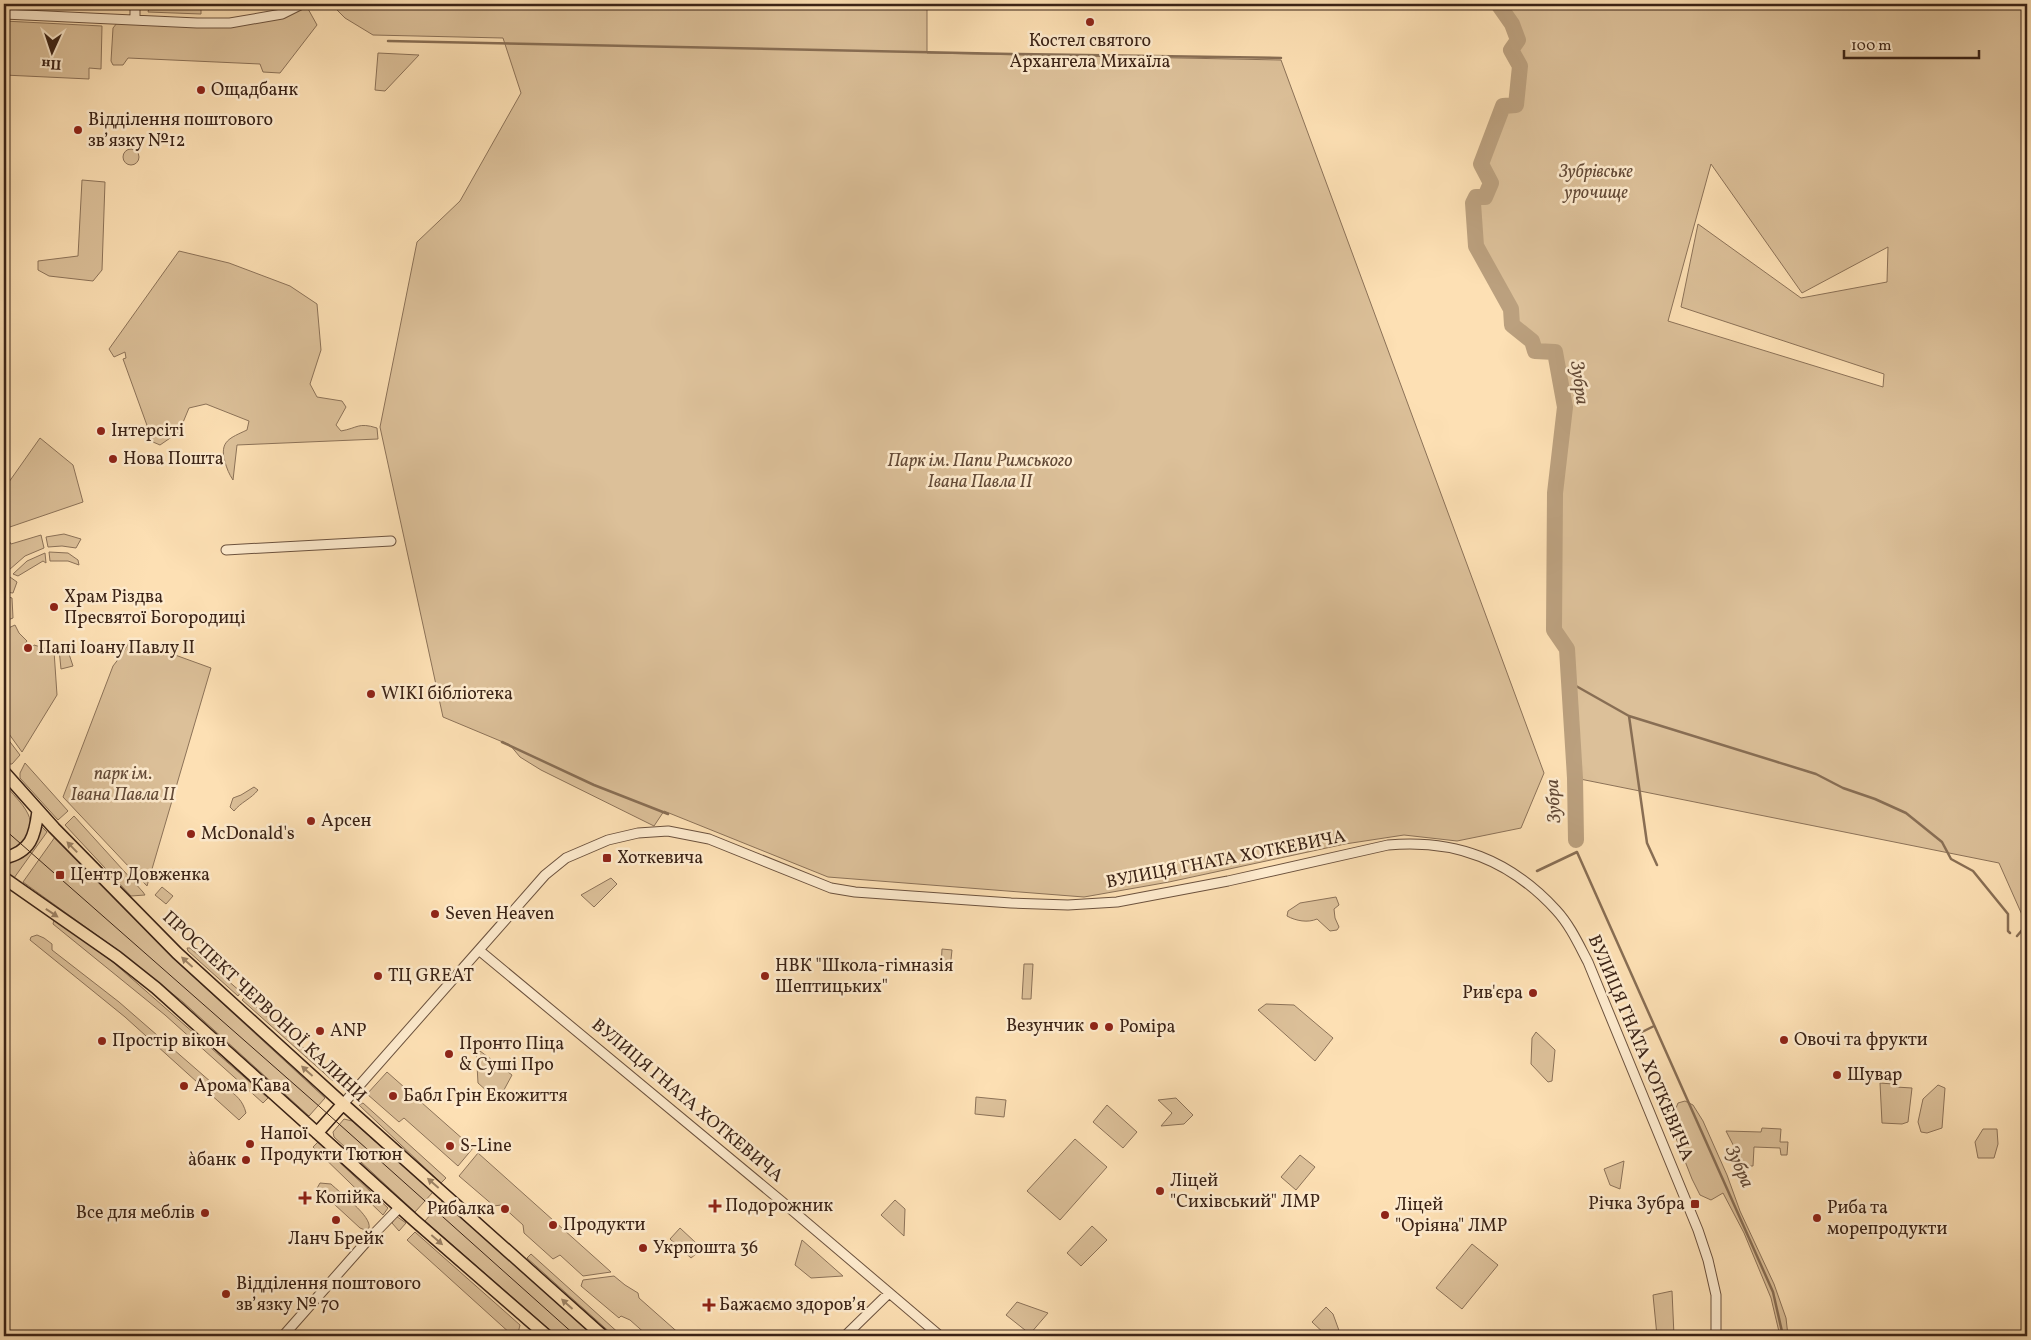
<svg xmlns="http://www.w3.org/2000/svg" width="2031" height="1340" viewBox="0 0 2031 1340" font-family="Vollkorn,serif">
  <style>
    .green { fill: #dcc099; stroke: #8c7258; fill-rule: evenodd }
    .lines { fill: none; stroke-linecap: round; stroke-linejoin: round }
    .stream { stroke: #886e54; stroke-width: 2.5 }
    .river { stroke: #bba07e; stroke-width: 16 }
    .minor-casing { stroke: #6c523e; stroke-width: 11 }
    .major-casing { stroke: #3b2316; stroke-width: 14 }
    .minor { stroke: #feebce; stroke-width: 9 }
    .major { stroke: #fde0b4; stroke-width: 11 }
    .tram { stroke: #3b2316; stroke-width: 1 }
    .oneway { fill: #9c8265 }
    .poi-dot { fill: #8f2418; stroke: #feebce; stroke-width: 2 }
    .labels { text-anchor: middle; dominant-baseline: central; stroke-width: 5; stroke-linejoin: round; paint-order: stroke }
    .poi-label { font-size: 18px; fill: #3b2316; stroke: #feebce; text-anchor: start }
    .park-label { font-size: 18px; font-style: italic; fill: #634a37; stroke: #feebce }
    .street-label { font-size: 18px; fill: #3b2316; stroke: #feebce }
    .water-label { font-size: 19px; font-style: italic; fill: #614835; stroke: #feebce }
  </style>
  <rect width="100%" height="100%" fill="#fde0b4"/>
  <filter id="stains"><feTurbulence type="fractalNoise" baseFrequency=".004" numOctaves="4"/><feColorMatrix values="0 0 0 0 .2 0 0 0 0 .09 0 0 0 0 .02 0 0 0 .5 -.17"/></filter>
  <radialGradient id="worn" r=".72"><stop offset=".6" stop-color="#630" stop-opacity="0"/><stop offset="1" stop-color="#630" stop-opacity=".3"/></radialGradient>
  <!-- green -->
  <path class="green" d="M73 4H120L113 8 73 7Z
    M150 4H201V14L148 12Z
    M331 4H927V53L1281 60 1544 773 1521 828 1457 841 1404 835 1345 844 1169 882 1084 897 828 877 664 811 654 826 541 770 520 757 510 745 443 717 380 427 417 242 460 201 521 93 503 38 373 35 345 18Z
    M1498 4H2027V926L1999 863 1575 778 1567 649 1554 630 1555 493 1565 407 1555 353 1535 351 1532 341 1512 325 1511 309 1476 246 1473 203 1476 197H1485L1491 183 1481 164 1503 106 1516 105 1520 66 1511 50 1518 40 1512 24ZM1711 164 1802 293 1888 247 1887 282 1801 298 1698 224 1681 307 1884 374 1883 387 1668 321Z
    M307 7 317 25 280 73 263 72 260 64 128 58 123 65H113L111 61 113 28 117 23C183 27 244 34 307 7Z
    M4 21 102 26 101 69 89 68V79L4 75Z
    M378 53 419 55 385 91 375 90Z
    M123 157a8 8 0 1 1 16 0a8 8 0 1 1-16 0Z
    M82 180 105 182 102 270 93 281 49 276 38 270V261L78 256Z
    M179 251 229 263 290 286 317 304 321 350 310 384 317 397 342 401 346 407 336 425 341 431C358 428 358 422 377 428L378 439 237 445 233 480C229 474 227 469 225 462 219 441 230 438 247 430L249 421 206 404 189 408 179 432 160 445 153 442 123 359 126 358 125 352 114 357 109 349Z
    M40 438 73 465 83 502 4 529V489Z
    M64 534 81 539 76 548 62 546 48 547 46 537Z
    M41 535 44 548 25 556 9 570 4 567V540L8 539 11 544Z
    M49 552 68 553 78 560 79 565 68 561H50Z
    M45 553 46 563 43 561 18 576 13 574 27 561Z
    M10 577 17 582 13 593 5 592Z
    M5 596 12 598 13 618 8 620 4 608Z
    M15 625 19 633 27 641 24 645 30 649 34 645 54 651 57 695 22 752 4 727V630Z
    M131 639 211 668 147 886 63 797 113 666 123 653Z
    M67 648 73 666 61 669 59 649Z
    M4 734 20 755 12 764H9L4 757Z
    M25 763 68 811 58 820 20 778V773Z
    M4 783C11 793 23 803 28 814 37 832 18 847 4 853Z
    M254 787 258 790C251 799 241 802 234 811L230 807 233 798 241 795Z
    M74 816 143 892 145 895 131 896 65 825Z
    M42 827 47 832 14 878 4 870V863L37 840Z
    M55 837 172 957 325 1098 309 1116 183 1002 119 951 23 882Z
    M611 878 617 884 594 907 581 895Z
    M162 887 173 896 166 904 155 895Z
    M1336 897 1339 905 1334 909 1335 918 1339 927 1337 930 1330 931 1317 919C1308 923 1296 921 1287 916L1288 911 1300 903Z
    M54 920H57L114 963 268 1098 263 1103 165 1015 53 924Z
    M37 935 44 938 52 944V950L119 1002 219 1089 225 1088C236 1094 243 1101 246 1113L239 1120 125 1017 30 940 31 937Z
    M187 948H190L241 992 238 996 188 951Z
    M942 949 952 950 950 969 941 968Z
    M1024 964H1033L1031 999H1022Z
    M245 997 337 1077 333 1081 242 1000Z
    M1266 1004 1294 1005 1333 1038 1315 1061 1258 1010Z
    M1536 1032 1555 1050 1552 1081 1548 1082 1531 1064 1532 1038Z
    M476 1048 512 1075 498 1101 478 1083Z
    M387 1072 473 1148 458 1166 404 1118 399 1122 367 1094Z
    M1880 1083 1893 1084 1896 1087 1912 1088 1908 1122 1902 1124 1882 1123Z
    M1938 1085 1945 1088 1942 1128 1927 1133 1921 1132 1918 1122 1923 1099Z
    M976 1097 1006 1100 1004 1117 975 1114Z
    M1176 1098 1193 1115 1184 1124 1161 1126 1172 1113 1158 1100Z
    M1685 1101 1693 1105 1703 1121 1727 1175 1740 1211 1774 1284 1786 1318 1788 1336H1780L1771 1298 1744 1233 1723 1193 1711 1200 1700 1195 1692 1179 1670 1123 1678 1103Z
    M363 1103 446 1178 441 1183 359 1105Z
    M1107 1105 1137 1132 1123 1148 1093 1122Z
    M344 1119 352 1121 433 1192 415 1212 334 1137 333 1132Z
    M1762 1128 1781 1129 1780 1142H1788L1787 1155H1781L1780 1148 1754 1147 1753 1166H1744L1726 1131 1761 1132Z
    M1983 1129H1997L1998 1144 1994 1158H1978L1975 1142Z
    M1075 1139 1107 1167 1060 1220 1027 1191Z
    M318 1142 388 1208 383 1215 313 1147Z
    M478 1153 611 1272 583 1276 560 1255 553 1259 524 1233 523 1225 501 1205 494 1206 459 1176Z
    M1300 1155 1315 1167 1296 1190 1281 1177Z
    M1624 1161 1620 1189 1610 1185 1604 1169Z
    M320 1183 331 1184C340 1193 372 1216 369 1228L365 1230 360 1228 321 1192 319 1194 316 1190Z
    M443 1200 594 1336H557L425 1221Z
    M895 1200 905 1209 904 1236 881 1215Z
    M396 1216 406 1223 399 1231 392 1223Z
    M1092 1226 1107 1240 1081 1266 1067 1253Z
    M680 1228 695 1242 694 1248 696 1254 691 1258 670 1239Z
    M415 1232 520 1325 518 1333 512 1335 407 1240Z
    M802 1240 843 1276 811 1278 795 1265Z
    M1472 1244 1498 1265 1462 1309 1436 1288Z
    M531 1254 622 1336H614L527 1258Z
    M614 1276 625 1285 638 1293 639 1298 682 1336H648L630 1320 621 1316 619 1318 581 1286 583 1280Z
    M1672 1291 1674 1336H1657L1653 1295Z
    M1017 1302 1048 1313 1030 1334 1006 1315Z
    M1326 1307 1333 1314 1341 1336H1327L1312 1322Z"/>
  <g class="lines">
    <!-- stream -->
    <path class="stream" d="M388 41 1012 54
      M1018 54 1281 58
      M1569 682 1629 716 1816 774 1843 788 1875 799 1906 813 1942 842 1951 859 1973 871 2008 914V931L2010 933
      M1629 716 1647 843 1657 865
      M502 742 594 785 668 814
      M1537 871 1577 852 1773 1292 1783 1336
      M2017 936 2023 929 2027 930
      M1634 1036 1654 1026"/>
    <!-- river -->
    <path class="river" d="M1498 4 1512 24 1518 40 1511 50 1520 66 1516 105 1503 106 1481 164 1491 183 1485 197H1476L1473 203 1476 246 1511 309 1512 325 1532 341 1535 351 1555 352 1565 407 1555 493 1554 630 1567 649 1575 778 1576 840"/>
    <defs>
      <path id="minor" d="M4 14 197 23H230L282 14 302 4
        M135 20V4
        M226 550 391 541
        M480 951 786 1205 940 1336
        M343 1104 545 875 566 858 608 840 638 833 668 831 709 839 831 888 855 892 1011 903 1068 905 1117 902 1228 881 1388 845C1456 839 1510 860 1556 910 1570 925 1579 945 1588 962L1698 1230 1708 1260 1716 1295V1336
        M283 1336 367 1241 400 1207
        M845 1336 889 1293"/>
      <path id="major" d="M4 772 54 828 177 953 343 1104 603 1336
        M4 858C31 852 35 836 38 811
        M4 878 117 957 156 988 415 1221 547 1336
        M317 1133 343 1104"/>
    </defs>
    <!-- minor casing -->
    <use href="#minor" class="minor-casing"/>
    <!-- major casing -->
    <use href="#major" class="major-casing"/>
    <!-- minor -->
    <use href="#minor" class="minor"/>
    <!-- major -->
    <use href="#major" class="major"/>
    <!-- tram -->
    <path class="tram" d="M4 829 320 1107 576 1336"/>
  </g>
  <!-- one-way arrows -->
  <defs><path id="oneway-solid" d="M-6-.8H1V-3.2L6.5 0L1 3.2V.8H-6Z" transform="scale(1.25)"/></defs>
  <g class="oneway">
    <use href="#oneway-solid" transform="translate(72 847) rotate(-134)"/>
    <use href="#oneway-solid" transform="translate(52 913) rotate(34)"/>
    <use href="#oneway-solid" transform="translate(187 962) rotate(-138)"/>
    <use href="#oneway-solid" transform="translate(307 1071) rotate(-138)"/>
    <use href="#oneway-solid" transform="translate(433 1183) rotate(-139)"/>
    <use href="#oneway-solid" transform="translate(437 1240) rotate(41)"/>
    <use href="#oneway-solid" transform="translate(567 1304) rotate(-138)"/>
  </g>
  <!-- markers -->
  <g class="poi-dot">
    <circle cx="1090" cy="22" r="5"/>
    <circle cx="201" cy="90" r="5"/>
    <circle cx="78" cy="130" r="5"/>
    <circle cx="101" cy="431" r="5"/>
    <circle cx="113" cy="459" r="5"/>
    <circle cx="54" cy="607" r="5"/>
    <circle cx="28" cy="648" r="5"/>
    <circle cx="371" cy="694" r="5"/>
    <circle cx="311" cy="821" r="5"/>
    <circle cx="191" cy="834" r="5"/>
    <rect x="602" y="853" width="10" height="10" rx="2.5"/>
    <rect x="55" y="870" width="10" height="10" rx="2.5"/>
    <circle cx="435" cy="914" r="5"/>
    <circle cx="378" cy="976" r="5"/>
    <circle cx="765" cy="976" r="5"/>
    <circle cx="1533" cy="993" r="5"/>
    <circle cx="1094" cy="1026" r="5"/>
    <circle cx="1109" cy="1027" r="5"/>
    <circle cx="320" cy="1031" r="5"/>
    <circle cx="1784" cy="1040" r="5"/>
    <circle cx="102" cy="1041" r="5"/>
    <circle cx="449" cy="1054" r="5"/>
    <circle cx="1837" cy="1075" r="5"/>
    <circle cx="184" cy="1086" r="5"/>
    <circle cx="393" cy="1096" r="5"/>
    <circle cx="250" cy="1144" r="5"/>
    <circle cx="450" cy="1146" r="5"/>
    <circle cx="246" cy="1160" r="5"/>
    <circle cx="1160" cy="1191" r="5"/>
    <path d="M302.5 1190.5h5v5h5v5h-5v5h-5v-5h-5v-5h5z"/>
    <rect x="1690" y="1199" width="10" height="10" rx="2.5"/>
    <path d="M712.5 1198.5h5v5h5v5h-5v5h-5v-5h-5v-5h5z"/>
    <circle cx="505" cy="1209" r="5"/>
    <circle cx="205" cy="1213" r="5"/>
    <circle cx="1385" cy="1215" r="5"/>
    <circle cx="1817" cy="1218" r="5"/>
    <circle cx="336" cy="1220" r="5"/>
    <circle cx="553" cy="1225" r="5"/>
    <circle cx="643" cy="1248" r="5"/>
    <circle cx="226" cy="1294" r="5"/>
    <path d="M706.5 1297.5h5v5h5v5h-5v5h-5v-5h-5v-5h5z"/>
  </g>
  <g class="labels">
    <!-- poi labels -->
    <g class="poi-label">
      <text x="1090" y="41" text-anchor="middle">Костел святого<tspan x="1090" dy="21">Архангела Михаїла</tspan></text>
      <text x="211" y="90">Ощадбанк</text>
      <text x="88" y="120">Відділення поштового<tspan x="88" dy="21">зв’язку №12</tspan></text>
      <text x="111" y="431">Інтерсіті</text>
      <text x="123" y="459">Нова Пошта</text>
      <text x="64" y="597">Храм Різдва<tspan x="64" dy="21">Пресвятої Богородиці</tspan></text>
      <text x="38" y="648">Папі Іоану Павлу II</text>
      <text x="381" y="694">WIKI бібліотека</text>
      <text x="321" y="821">Арсен</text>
      <text x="201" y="834">McDonald's</text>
      <text x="617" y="858">Хоткевича</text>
      <text x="70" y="875">Центр Довженка</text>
      <text x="445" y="914">Seven Heaven</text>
      <text x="775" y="966">НВК "Школа-гімназія<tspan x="775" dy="21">Шептицьких"</tspan></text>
      <text x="388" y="976">ТЦ GREAT</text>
      <text x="1523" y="993" text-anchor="end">Рив'єра</text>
      <text x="1084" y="1026" text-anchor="end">Везунчик</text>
      <text x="1119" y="1027">Роміра</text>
      <text x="330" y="1031">ANP</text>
      <text x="1794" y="1040">Овочі та фрукти</text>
      <text x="112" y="1041">Простір вікон</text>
      <text x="459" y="1044">Пронто Піца<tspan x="459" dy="21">&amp; Суші Про</tspan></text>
      <text x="1847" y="1075">Шувар</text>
      <text x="194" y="1086">Арома Кава</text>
      <text x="403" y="1096">Бабл Грін Eкожиття</text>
      <text x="260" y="1134">Напої<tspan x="260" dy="21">Продукти Тютюн</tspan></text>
      <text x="460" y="1146">S-Line</text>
      <text x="236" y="1160" text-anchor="end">а̀банк</text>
      <text x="1170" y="1181">Ліцей<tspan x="1170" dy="21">"Сихівський" ЛМР</tspan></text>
      <text x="315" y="1198">Копійка</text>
      <text x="1685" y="1204" text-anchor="end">Річка Зубра</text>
      <text x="1395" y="1205">Ліцей<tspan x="1395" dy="21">"Оріяна" ЛМР</tspan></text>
      <text x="725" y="1206">Подорожник</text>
      <text x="1827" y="1208">Риба та<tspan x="1827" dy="21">морепродукти</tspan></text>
      <text x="495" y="1209" text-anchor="end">Рибалка</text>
      <text x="195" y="1213" text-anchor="end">Все для меблів</text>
      <text x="563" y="1225">Продукти</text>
      <text x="336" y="1239" text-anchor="middle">Ланч Брейк</text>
      <text x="653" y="1248">Укрпошта 36</text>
      <text x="236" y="1284">Відділення поштового<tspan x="236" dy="21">зв’язку № 70</tspan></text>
      <text x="719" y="1305">Бажаємо здоровʼя</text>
    </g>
    <!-- park labels -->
    <g class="park-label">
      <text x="1596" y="172">Зубрівське<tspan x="1596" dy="21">урочище</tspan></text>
      <text x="980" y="461">Парк ім. Папи Римського<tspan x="980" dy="21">Івана Павла ІІ</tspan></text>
      <text x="123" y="774">парк ім.<tspan x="123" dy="21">Івана Павла II</tspan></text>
    </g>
    <!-- street labels -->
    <g class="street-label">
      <text transform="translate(1226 860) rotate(-11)">ВУЛИЦЯ ГНАТА ХОТКЕВИЧА</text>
      <text transform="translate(264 1007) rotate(43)">ПРОСПЕКТ ЧЕРВОНОЇ КАЛИНИ</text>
      <text transform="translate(1640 1048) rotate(67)">ВУЛИЦЯ ГНАТА ХОТКЕВИЧА</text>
      <text transform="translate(687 1101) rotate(40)">ВУЛИЦЯ ГНАТА ХОТКЕВИЧА</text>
    </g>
    <!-- water labels -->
    <g class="water-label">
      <text transform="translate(1579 383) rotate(82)">Зубра</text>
      <text transform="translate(1554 801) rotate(-93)">Зубра</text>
      <text transform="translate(1739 1167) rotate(66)">Зубра</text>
    </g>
  </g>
  <!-- margin -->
  <rect width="2031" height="1340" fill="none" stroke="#fde0b4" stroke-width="20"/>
  <rect x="5" y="5" width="2021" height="1330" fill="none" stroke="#3b2316" stroke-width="2.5"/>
  <rect x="10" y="10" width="2011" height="1320" fill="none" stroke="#3b2316"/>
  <!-- north arrow -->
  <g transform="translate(52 52) rotate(183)" stroke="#feebce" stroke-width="4" paint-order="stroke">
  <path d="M0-4L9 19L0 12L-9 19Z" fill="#3b2316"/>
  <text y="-8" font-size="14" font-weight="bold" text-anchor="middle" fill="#3b2316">Пн</text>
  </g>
  <!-- scale -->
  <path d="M1844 50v8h135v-8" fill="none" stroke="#3b2316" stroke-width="2.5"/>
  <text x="1851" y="50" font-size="15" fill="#3b2316" stroke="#feebce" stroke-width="4" paint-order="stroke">100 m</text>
  <rect width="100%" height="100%" filter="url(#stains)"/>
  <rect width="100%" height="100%" fill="url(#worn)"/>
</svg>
